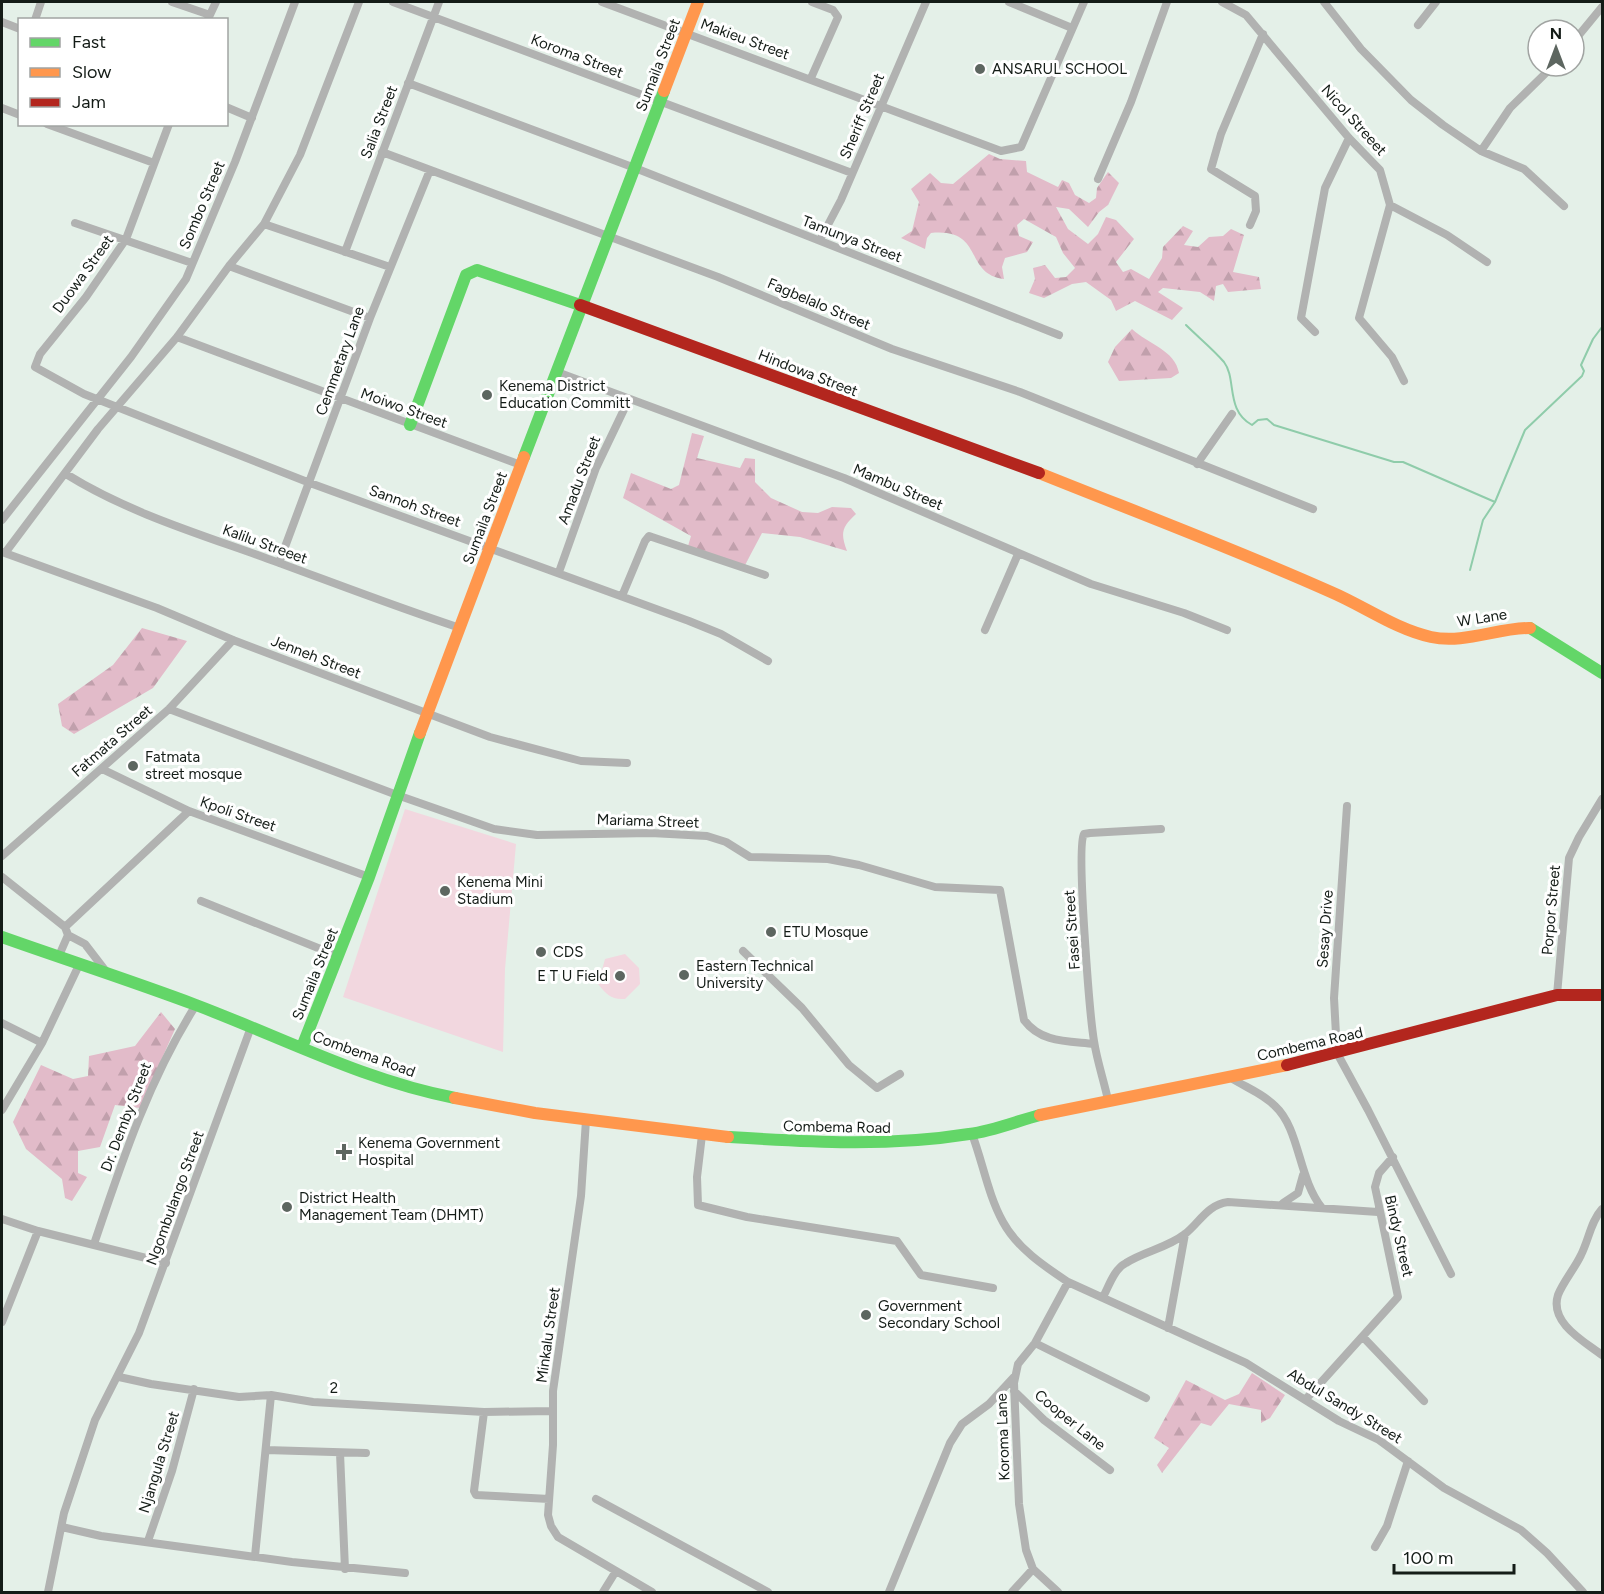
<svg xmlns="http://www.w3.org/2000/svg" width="1604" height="1594" viewBox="0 0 1604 1594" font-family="Figtree,sans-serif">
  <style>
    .forest { fill: url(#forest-firs) }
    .park { fill: #f2d7df }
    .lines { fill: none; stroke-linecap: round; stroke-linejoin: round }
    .stream { stroke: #8fccaa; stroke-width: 2 }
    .street { stroke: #b1b2b1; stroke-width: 8 }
    .fast { stroke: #63d668; stroke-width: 12 }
    .slow { stroke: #ff974d; stroke-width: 12 }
    .jam { stroke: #b3261e; stroke-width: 12 }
    .poi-dot { fill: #5d6660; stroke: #fff; stroke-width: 2 }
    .labels { text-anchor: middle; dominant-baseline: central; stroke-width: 6; stroke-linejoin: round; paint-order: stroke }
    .street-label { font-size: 15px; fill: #141c17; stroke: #fff }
    .poi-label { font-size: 15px; fill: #141c17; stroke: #fff; text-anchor: start }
  </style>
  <defs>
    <pattern id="forest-firs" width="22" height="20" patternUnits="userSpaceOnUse" patternTransform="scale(1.5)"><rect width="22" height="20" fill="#e2bbc9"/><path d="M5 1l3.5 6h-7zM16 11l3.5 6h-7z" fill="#c1a0ac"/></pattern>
  </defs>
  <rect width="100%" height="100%" fill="#e4f0e8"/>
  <!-- forest -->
  <path class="forest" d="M989 154 1000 159 1026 161 1027 172 1058 187 1062 180 1069 183 1075 195 1089 203 1096 198 1097 188 1108 172 1119 183 1108 205 1099 212 1088 227 1069 209 1056 207 1068 229 1088 244 1098 234 1106 217 1116 220 1134 239 1116 262 1123 272 1131 269 1149 279 1162 258 1163 247 1183 226 1193 231 1184 245 1198 247 1209 237 1223 236 1231 229 1244 235 1233 272 1259 277 1261 289 1228 292 1223 284 1216 286 1214 301 1200 292 1163 288 1158 292 1183 308 1172 320 1135 301 1116 311 1111 300 1086 282 1072 284 1044 298 1029 293 1035 279 1033 268 1045 265 1055 278 1066 277 1075 268 1063 253 1056 237 1024 219 1017 225 1019 236 1033 242 1027 252 1005 258 1002 267 1004 279C963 274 985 228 931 233L927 238 925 249 901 238 912 231 919 202 911 189 930 173 941 183 953 184Z
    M1132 329C1148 344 1175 350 1179 373L1171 378 1119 381 1108 362 1115 347Z
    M692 433 704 436 697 458 740 468 745 458 755 459V482L771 498 802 512 818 513 832 507 851 508 856 514C842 527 840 533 847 551L800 537 762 533 745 565 688 546 691 536 623 498 631 473 671 489 679 485Z
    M142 628 187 641 153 688 74 734 62 726 58 704 113 665Z
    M161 1012 175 1029 140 1108 115 1105 100 1147 78 1151V1173L87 1177 72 1201 65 1198 62 1179 26 1149 13 1122 41 1065 73 1079 88 1076 89 1056 135 1046Z
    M1252 1373 1285 1395 1270 1418 1261 1423V1410L1229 1404 1211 1426 1201 1423 1162 1473 1157 1465 1169 1448 1154 1438 1186 1380 1225 1400 1239 1394Z"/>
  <!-- park -->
  <path class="park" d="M405 809 516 844 505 969 503 1052 343 997Z
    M625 954 639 968 640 984 625 999C611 1000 606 994 598 984L605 959Z"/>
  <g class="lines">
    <!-- stream -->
    <path class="stream" d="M1186 325C1198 337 1213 349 1224 362 1237 379 1225 410 1252 425L1258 420 1267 419 1274 425 1394 462H1403L1495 502
      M1470 570 1483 520 1495 502 1525 430 1582 376 1584 371 1581 365 1593 339 1602 327"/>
    <!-- street -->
    <path class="street" d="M172 2 210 15
      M393 2 852 173
      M602 2 1001 151 1021 147 1084 2
      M1009 2 1072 28
      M1222 2 1246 15 1349 138 1380 170 1390 205 1359 318 1392 357 1404 381
      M1324 2 1361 49 1411 100 1443 125 1481 151 1524 169 1564 206
      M208 19 216 2
      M35 20 41 2
      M2 22 20 29
      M1418 25 1436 2
      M1574 41 1602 7
      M811 78 838 17 833 10 812 2
      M408 83 635 168 1059 335
      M226 107 252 118
      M2 108 20 115
      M47 124 154 163
      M169 124 126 239 86 297 40 354 35 367 84 394 310 483 689 621 721 634 768 661
      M1481 151 1510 108 1553 66
      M382 152 718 277 892 349 1020 392 1313 509
      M1098 179 1131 102 1167 2
      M1390 205 1447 235 1487 262
      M75 223 192 263
      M264 224 390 267
      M1250 225 1256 211 1255 196 1211 169 1221 134 1263 34
      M820 240 841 200 926 2
      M345 252 439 2
      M229 266 370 318
      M1315 332 1301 318 1325 188 1349 138
      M177 337 521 465
      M557 372 844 478 1091 584 1184 613 1227 630
      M1197 464 1232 414
      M66 474C127 512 196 533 263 557 329 581 393 606 460 628
      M2 520 131 357 186 279 235 162 295 2
      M2 552 157 608 233 640 490 737 581 761 627 763
      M5 553 98 429 177 337 229 266 264 224 300 155 359 2
      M279 563 370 318 430 170
      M559 572 596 468 629 399
      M622 596 645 541 649 536 765 575
      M985 630 1018 554
      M169 709 397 795 494 829 537 835 651 833 707 836 726 842 750 857 828 859 859 865 935 887 1000 890 1024 1020C1041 1043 1068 1041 1094 1044
      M102 769 189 811 369 877
      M1347 806 1334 998 1337 1053 1368 1110 1451 1274
      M2 856 169 709 233 640
      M2 877 65 927 68 935
      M201 901 338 956
      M65 927 189 811
      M68 935 85 944 108 974
      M743 951 802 1008 849 1065 877 1088 900 1074
      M58 958 68 935
      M1557 995 1569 858 1579 837 1602 799
      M2 1023 42 1043
      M1231 1078C1245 1087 1264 1094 1275 1106 1300 1129 1298 1178 1322 1208
      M1108 1100C1104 1081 1097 1061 1094 1041 1090 1017 1076 847 1084 834L1090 833 1161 829
      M2 1110 42 1043 79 965
      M586 1120 581 1196 553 1391V1445L548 1515 551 1526 558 1537 652 1592
      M972 1134C983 1163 988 1195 1003 1222 1017 1248 1044 1266 1068 1282L1246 1363 1339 1421 1379 1440 1444 1488 1521 1530 1547 1553 1583 1592
      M702 1135 697 1177 698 1205 747 1217 897 1241 921 1275 993 1288
      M1283 1203 1298 1193 1303 1175
      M1602 1209C1591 1221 1589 1239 1581 1255 1575 1268 1563 1282 1558 1295 1549 1323 1585 1342 1602 1355
      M2 1219 38 1231 166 1263
      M94 1244C122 1161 149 1079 196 1005
      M1103 1297C1109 1286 1114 1269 1126 1263 1145 1251 1167 1248 1185 1234 1200 1222 1207 1205 1228 1202L1378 1212
      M2 1322 38 1231
      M1168 1328 1185 1234
      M1363 1337 1424 1401
      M1035 1343 1146 1398
      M119 1377 151 1384 239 1397 271 1395 313 1402 484 1412 552 1411
      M1014 1391 1044 1420 1110 1470
      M1306 1399 1398 1297 1375 1187 1379 1173 1393 1157
      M484 1412 474 1491 476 1495 549 1499
      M266 1450 366 1453
      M340 1453 345 1569
      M596 1499 768 1592
      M62 1527 101 1536 292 1562 405 1573
      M148 1541 172 1471 194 1389
      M1375 1547 1387 1526 1408 1461
      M255 1556 271 1395
      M48 1592 64 1513 95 1420 139 1333 251 1027
      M603 1592 616 1571
      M889 1592 950 1443 962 1424 989 1404 1014 1377
      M1012 1592 1033 1569
      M1058 1592 1033 1569 1026 1550 1019 1504 1014 1383 1018 1364 1035 1343 1068 1282"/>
    <!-- fast -->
    <path class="fast" d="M410 425 466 275 477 270 580 305
      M524 457 664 91
      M1530 628 1602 673
      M2 937C67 960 132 981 196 1005 281 1037 365 1081 455 1098
      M302 1047 369 877 420 733
      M728 1137C809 1142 888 1147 969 1134 993 1131 1017 1121 1040 1115"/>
    <!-- slow -->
    <path class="slow" d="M664 91 698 2
      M1039 473C1136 512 1235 549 1331 592 1364 606 1395 629 1431 637 1464 644 1497 628 1530 628
      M420 733 524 457
      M455 1098 535 1113 728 1137
      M1040 1115 1287 1065"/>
    <!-- jam -->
    <path class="jam" d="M580 305 1039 473
      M1287 1065 1557 995H1602"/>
  </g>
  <!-- markers -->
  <g class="poi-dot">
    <circle cx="980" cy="69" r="6"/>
    <circle cx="487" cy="395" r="6"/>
    <circle cx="133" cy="766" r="6"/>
    <circle cx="445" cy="891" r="6"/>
    <circle cx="771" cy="932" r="6"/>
    <circle cx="541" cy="952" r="6"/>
    <circle cx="684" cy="975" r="6"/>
    <circle cx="620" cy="976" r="6"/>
    <path d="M341 1143h6v6h6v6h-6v6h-6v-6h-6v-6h6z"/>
    <circle cx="287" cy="1207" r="6"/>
    <circle cx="866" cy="1315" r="6"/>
  </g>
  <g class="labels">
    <!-- street labels -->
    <g class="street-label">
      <text transform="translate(745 39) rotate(20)">Makieu Street</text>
      <text transform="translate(577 56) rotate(21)">Koroma Street</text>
      <text transform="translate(658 65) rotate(-69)">Sumaila Street</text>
      <text transform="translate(862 116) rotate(-67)">Sheriff Street</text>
      <text transform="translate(1354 120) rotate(48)">Nicol Streeet</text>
      <text transform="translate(379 122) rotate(-69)">Salia Street</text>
      <text transform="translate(202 205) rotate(-67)">Sombo Street</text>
      <text transform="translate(852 239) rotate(21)">Tamunya Street</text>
      <text transform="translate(83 274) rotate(-54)">Duowa Street</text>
      <text transform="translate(819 304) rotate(23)">Fagbelalo Street</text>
      <text transform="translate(340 361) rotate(-70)">Cemmetary Lane</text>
      <text transform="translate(808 373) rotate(21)">Hindowa Street</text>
      <text transform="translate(404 408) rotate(20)">Moiwo Street</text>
      <text transform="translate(579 480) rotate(-69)">Amadu Street</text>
      <text transform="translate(898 487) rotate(23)">Mambu Street</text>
      <text transform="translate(415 506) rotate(20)">Sannoh Street</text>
      <text transform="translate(485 518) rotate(-69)">Sumaila Street</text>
      <text transform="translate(265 544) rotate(20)">Kalilu Streeet</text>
      <text transform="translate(1482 618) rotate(-9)">W Lane</text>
      <text transform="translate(316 657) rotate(21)">Jenneh Street</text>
      <text transform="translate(112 741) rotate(-41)">Fatmata Street</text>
      <text transform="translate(238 814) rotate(19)">Kpoli Street</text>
      <text transform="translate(648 821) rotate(2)">Mariama Street</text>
      <text transform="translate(1551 910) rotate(-85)">Porpor Street</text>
      <text transform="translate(1325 929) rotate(-86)">Sesay Drive</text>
      <text transform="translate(1072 930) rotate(-94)">Fasei Street</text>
      <text transform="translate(315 974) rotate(-68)">Sumaila Street</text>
      <text transform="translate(1310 1044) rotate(-13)">Combema Road</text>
      <text transform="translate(364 1054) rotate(20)">Combema Road</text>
      <text transform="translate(126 1117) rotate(-69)">Dr. Demby Street</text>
      <text transform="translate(837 1127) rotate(1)">Combema Road</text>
      <text transform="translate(175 1198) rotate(-70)">Ngombulango Street</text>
      <text transform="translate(1399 1236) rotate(77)">Bindy Street</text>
      <text transform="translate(548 1335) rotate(-82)">Minkalu Street</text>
      <text x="334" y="1388">2</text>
      <text transform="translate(1345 1406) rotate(31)">Abdul Sandy Street</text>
      <text transform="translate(1070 1420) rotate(39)">Cooper Lane</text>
      <text transform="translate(1003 1437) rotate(-92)">Koroma Lane</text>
      <text transform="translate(159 1462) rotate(-73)">Njangula Street</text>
    </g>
    <!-- poi labels -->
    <g class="poi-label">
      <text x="992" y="69">ANSARUL SCHOOL</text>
      <text x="499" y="386">Kenema District<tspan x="499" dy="17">Education Committ</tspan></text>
      <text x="145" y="757">Fatmata<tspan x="145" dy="17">street mosque</tspan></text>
      <text x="457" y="882">Kenema Mini<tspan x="457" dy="17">Stadium</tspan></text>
      <text x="783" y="932">ETU Mosque</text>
      <text x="553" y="952">CDS</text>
      <text x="696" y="966">Eastern Technical<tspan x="696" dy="17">University</tspan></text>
      <text x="608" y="976" text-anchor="end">E T U Field</text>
      <text x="358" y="1143">Kenema Government<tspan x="358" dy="17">Hospital</tspan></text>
      <text x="299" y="1198">District Health<tspan x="299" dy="17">Management Team (DHMT)</tspan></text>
      <text x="878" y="1306">Government<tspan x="878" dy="17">Secondary School</tspan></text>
    </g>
  </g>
  <!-- border -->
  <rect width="1604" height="1594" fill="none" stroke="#141c17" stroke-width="6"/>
  <!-- legend -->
  <rect x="18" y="18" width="210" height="108" fill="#ffffff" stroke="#a1a4a2" stroke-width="1.5"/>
  <rect x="30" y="38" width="30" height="9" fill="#63d668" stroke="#a1a4a2" stroke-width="1.5"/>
  <text x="72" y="48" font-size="18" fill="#141c17">Fast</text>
  <rect x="30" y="68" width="30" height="9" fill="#ff974d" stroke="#a1a4a2" stroke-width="1.5"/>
  <text x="72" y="78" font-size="18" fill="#141c17">Slow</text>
  <rect x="30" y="98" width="30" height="9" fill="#b3261e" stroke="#a1a4a2" stroke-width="1.5"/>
  <text x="72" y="108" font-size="18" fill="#141c17">Jam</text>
  <!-- north arrow -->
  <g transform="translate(1556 48)"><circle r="28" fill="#ffffff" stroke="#a1a4a2" stroke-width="1.5"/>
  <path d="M0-4.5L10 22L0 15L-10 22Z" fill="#5d6660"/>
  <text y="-9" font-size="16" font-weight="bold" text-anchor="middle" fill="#141c17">N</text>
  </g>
  <!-- scale -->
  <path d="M1394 1564v9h120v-9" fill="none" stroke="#141c17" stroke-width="3"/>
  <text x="1403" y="1564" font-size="18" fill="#141c17" stroke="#ffffff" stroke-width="4.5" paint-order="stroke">100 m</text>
</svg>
